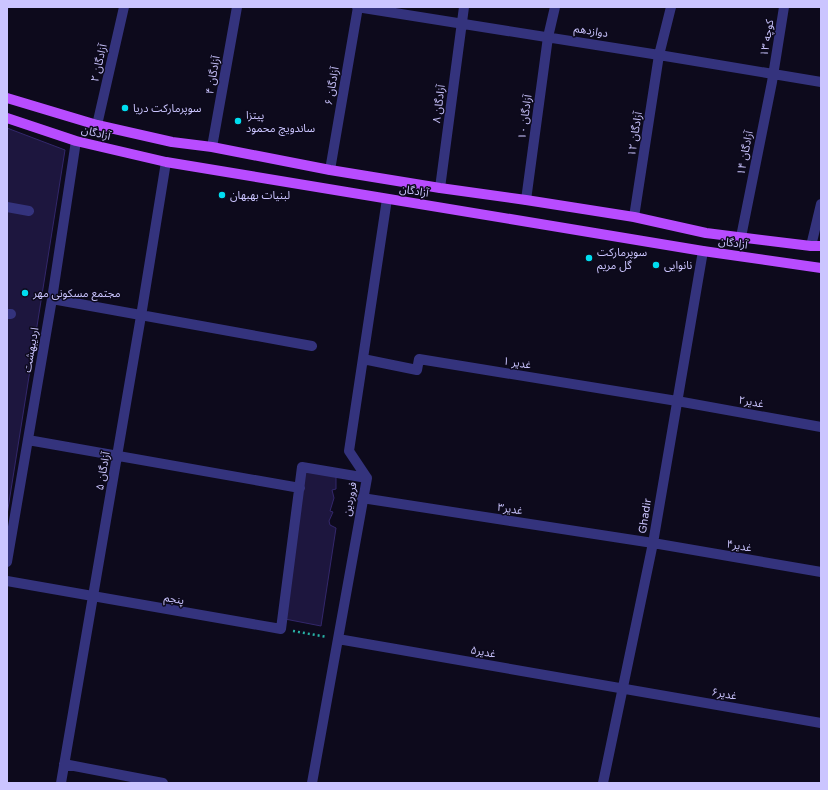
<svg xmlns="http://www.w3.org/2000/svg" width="828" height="790" viewBox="0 0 828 790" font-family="'Varela Round','Noto Sans Arabic',sans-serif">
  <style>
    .building { fill: #1d163e; stroke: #33276b }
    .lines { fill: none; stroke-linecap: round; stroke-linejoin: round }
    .path { stroke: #28b1a5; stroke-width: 2.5; stroke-dasharray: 2 3; stroke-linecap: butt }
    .minor { stroke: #34337d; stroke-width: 10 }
    .major { stroke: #b84cff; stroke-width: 10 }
    .poi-dot { fill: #00def0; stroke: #0d0a1c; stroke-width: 1.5 }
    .labels { text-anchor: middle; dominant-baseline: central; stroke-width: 3; stroke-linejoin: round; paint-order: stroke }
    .street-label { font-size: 11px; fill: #cbc5ff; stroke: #0d0a1c }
    .poi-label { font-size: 11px; fill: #cbc5ff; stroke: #0d0a1c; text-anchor: start }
  </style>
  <rect width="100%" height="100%" fill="#0d0a1c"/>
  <!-- building -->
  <path class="building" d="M7 128 65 150 7 515Z
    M305 471 336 476V489L332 490 334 498 330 511 333 512 329 521 330 525 336 528 321 626 285 619Z"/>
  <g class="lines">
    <!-- path -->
    <path class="path" d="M293 631 327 637"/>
    <!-- minor -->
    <path class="minor" d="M357 7 659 55 821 82
      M97 125 124 7
      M212 147 237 7
      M330 170 358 7
      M440 188 464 7
      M526 200 548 37 555 7
      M7 207 29 211
      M634 217 659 55 671 7
      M741 237 772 82 784 7
      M811 246 821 204
      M52 299 312 346
      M7 314H11
      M363 359 417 370 419 359 677 401 821 427
      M28 440 300 488
      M362 498 653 543 821 572
      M7 562 52 299 76 141
      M7 581 281 629 302 467 367 478
      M338 639 821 723
      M64 764 163 783
      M61 783 141 316 166 162
      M312 783 367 478 349 451 387 199
      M603 783 653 543 703 251"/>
    <!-- major -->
    <path class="major" d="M7 98 97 125 172 142 212 147 330 170 440 188 526 200 634 217 706 233 811 246H821
      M7 118 76 141 166 162 703 251 821 268"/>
  </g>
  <!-- markers -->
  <g class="poi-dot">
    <circle cx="125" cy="108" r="4"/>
    <circle cx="238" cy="121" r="4"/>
    <circle cx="222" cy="195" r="4"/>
    <circle cx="589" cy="258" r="4"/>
    <circle cx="656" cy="265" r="4"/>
    <circle cx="25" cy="293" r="4"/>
  </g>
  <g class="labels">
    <!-- street labels -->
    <g class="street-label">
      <text transform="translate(591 31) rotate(9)">دوازدهم</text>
      <text transform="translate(767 38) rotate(-81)">کوچه ۱۳</text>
      <text transform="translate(99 63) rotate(-77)">آزادگان ۲</text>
      <text transform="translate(213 75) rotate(-80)">آزادگان ۴</text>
      <text transform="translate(332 86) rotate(-80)">آزادگان ۶</text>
      <text transform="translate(439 104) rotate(-83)">آزادگان ۸</text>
      <text transform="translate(525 117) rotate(-82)">آزادگان ۱۰</text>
      <text transform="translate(96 133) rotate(14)">آزادگان</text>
      <text transform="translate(635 134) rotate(-81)">آزادگان ۱۲</text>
      <text transform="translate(745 153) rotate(-79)">آزادگان ۱۴</text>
      <text transform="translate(414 191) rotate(9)">آزادگان</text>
      <text transform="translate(733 243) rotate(8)">آزادگان</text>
      <text transform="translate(31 350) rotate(-80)">اردیبهشت</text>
      <text transform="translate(517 363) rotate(9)">غدیر ۱</text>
      <text transform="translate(751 402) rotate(10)">غدیر۲</text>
      <text transform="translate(103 471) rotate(-80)">آزادگان ۵</text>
      <text transform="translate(350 499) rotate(-79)">فروردین</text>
      <text transform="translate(510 509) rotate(9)">غدیر۳</text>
      <text transform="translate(645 516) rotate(-81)">Ghadir</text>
      <text transform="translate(739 546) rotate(10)">غدیر۴</text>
      <text transform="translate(174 599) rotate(10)">پنجم</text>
      <text transform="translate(483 652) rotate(10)">غدیر۵</text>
      <text transform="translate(724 694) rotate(10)">غدیر۶</text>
    </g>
    <!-- poi labels -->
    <g class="poi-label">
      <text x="133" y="108">سوپرمارکت دریا</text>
      <text x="246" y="115">پیتزا<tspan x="246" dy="13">ساندویچ محمود</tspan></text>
      <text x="230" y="195">لبنیات بهبهان</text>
      <text x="597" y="252">سوپرمارکت<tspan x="597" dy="13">گل مریم</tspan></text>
      <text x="664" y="265">نانوایی</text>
      <text x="33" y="293">مجتمع مسکونی مهر</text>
    </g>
  </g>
  <!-- border -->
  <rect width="828" height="790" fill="none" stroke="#cbc5ff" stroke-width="16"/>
</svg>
